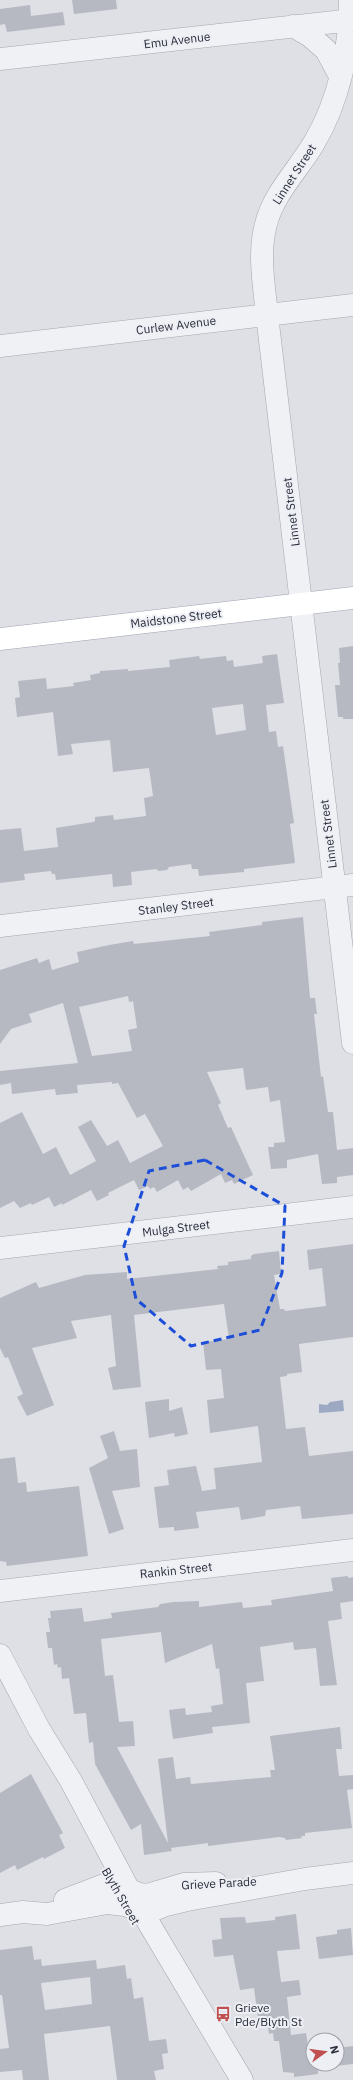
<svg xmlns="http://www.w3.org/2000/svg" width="353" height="2080" viewBox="0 0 353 2080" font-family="'IBM Plex Sans',sans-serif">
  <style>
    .water { fill: #9da9c3 }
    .building { fill: #b6b9c2; fill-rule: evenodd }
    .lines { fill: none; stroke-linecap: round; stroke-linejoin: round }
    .minor-casing { stroke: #a4a7af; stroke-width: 23 }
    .major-casing { stroke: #9fa3b0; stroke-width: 23 }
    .minor { stroke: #f0f1f5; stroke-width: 22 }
    .major { stroke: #fff; stroke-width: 22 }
    .marked { fill: none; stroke: #1d4ed8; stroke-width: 3; stroke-dasharray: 8 5; stroke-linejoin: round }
    .labels { text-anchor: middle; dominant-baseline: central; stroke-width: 4; stroke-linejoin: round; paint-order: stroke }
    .street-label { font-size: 12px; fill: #292d3b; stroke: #edeff4 }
    .poi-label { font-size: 12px; fill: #292d3b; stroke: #edeff4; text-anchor: start }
  </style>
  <rect width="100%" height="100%" fill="#dee0e6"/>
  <!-- water -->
  <path class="water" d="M343 1400 344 1411 319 1413V1404L327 1405 330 1402Z"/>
  <!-- building -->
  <path class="building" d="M72 0H116L117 9 74 14Z
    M30 5 31 16 63 12 65 25 7 32 5 24 0 25V9Z
    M353 646V719H343V717H338L335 685H340L338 663H340L339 648Z
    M277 654 284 703 266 705 269 732 276 731 278 747 283 746 294 823 290 824 295 863 244 869V872L199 876 198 869H192L191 864 169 867 167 870 159 871 156 869 131 872 132 885 113 887 112 874 56 880 55 874H52L51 871 24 874 25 880 0 883V830L21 828 24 851 58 847 56 828 93 822 95 821V817L113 815 114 820 146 816 144 798 153 796 149 768 113 772 110 740 71 744 73 754 58 756 53 712 17 717 15 698 20 697 18 681 46 678 47 689 74 686 73 683 91 680 90 675 100 673V671L128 669V671L170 667 169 660 199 656 200 659 226 656 227 661 233 660 234 667 263 663 262 656ZM243 704 246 730 216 735 212 708Z
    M303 917 310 998H315L317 1014H314L321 1077 323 1076 328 1112H333L337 1150 353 1148V1175L337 1177V1183L322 1184 318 1154 287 1160V1168L271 1169 268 1147H274V1143L285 1142 280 1100 270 1102 268 1087 246 1090 243 1068 207 1072 221 1103 218 1105 228 1128 231 1127 253 1175 234 1184 232 1180 225 1183 221 1174 191 1191 188 1187 183 1190 178 1180 157 1192 154 1187 150 1189 148 1186 139 1190 134 1180 108 1193 109 1195 97 1201 91 1190 62 1205V1203L54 1207 49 1197 32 1205 31 1203 20 1208 14 1201 0 1208V1123L22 1112 43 1154 56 1147 70 1175 96 1161 78 1127 91 1120 107 1146 118 1140 130 1163 163 1146 145 1114 137 1118 118 1083 112 1084V1082L77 1085 78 1093 56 1095 55 1089 12 1094 11 1083 0 1085V1071L78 1063 63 1003 29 1014 32 1022 11 1029 0 1044V970L37 958 39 963 49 959 52 970 79 962 77 952 109 945 133 941 134 944 210 936 209 932 262 925V922ZM128 996 129 1002 133 1001 137 1028 128 1030 132 1051 92 1056 79 1007Z
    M353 1244V1337L299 1344 302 1372 287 1374V1376L280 1377 286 1429 305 1427 309 1456 353 1451V1514L302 1519 300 1506 266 1510 265 1516 241 1520 239 1507 196 1512 199 1528 174 1531V1527L159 1528 154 1487 169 1485 167 1470 196 1466 202 1491 216 1489 214 1468 262 1462 258 1426 210 1433 207 1400 224 1398 221 1369 206 1370 203 1342 229 1339 224 1304 134 1315 141 1387 113 1390 108 1368 116 1366 111 1315 71 1321 77 1338 32 1348 54 1405 27 1416 17 1397 23 1394 8 1357 5 1358 0 1348V1298L36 1282 39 1288 85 1275 127 1272V1279L218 1269 217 1266 228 1265V1262L251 1259V1256L254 1254 279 1251 281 1274 274 1275 280 1309H284L285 1311 326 1306 322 1268 309 1270 307 1250Z
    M169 1399V1411L182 1407 188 1434 175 1437 174 1433 149 1438 145 1402Z
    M114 1431 120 1451 137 1449 140 1487 112 1491 124 1529 109 1534 89 1468 108 1458 100 1436Z
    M15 1457 18 1483 26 1482 27 1492 79 1486 88 1556 7 1566 6 1562 0 1561V1459Z
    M348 1576V1578L353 1577V1601L340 1603 342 1619 328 1621 337 1685 320 1686 316 1648 294 1650 293 1642 260 1647 264 1681 246 1683 250 1723 212 1727 213 1733 173 1739 169 1710 185 1708 186 1715 212 1712 211 1706 223 1704 219 1668 216 1669 212 1644 165 1663 161 1632 101 1639 105 1676 113 1675 119 1722 133 1721 135 1746 117 1747 168 1843 158 1759 173 1757 176 1779 190 1777 191 1784 271 1777 270 1770H275L270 1736 340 1727 342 1749H336L339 1776 353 1775V1789L347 1790 352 1828 305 1833V1836H301L302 1838 286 1840 285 1838 279 1837 208 1846V1843L171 1848 172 1851 144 1855 141 1824 131 1830 95 1764 93 1742 89 1743 86 1713 74 1714 69 1678 62 1679 61 1667 58 1668 57 1664 54 1665 52 1648H48L46 1632H50L48 1618H51L50 1611 82 1608 84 1622 112 1618 111 1613 158 1607 160 1604 174 1602 199 1601V1607L242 1602 243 1608 272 1605 271 1600 333 1591 331 1578Z
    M31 1774 63 1833 59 1835 65 1848 44 1859 43 1857 17 1870 15 1865 0 1873V1793Z
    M296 1914 300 1949 277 1951 281 1982 299 1980 301 1995 287 1997 291 2035 306 2033 308 2045 313 2044V2064H337V2048L353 2046V2064L318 2068V2074L294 2077V2073L283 2072 279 2041H274L273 2033 269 2034 267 2019 264 2020 263 2017 258 2018 254 1988 240 1990 233 1955 214 1957 212 1940 222 1939 220 1918 245 1917 246 1923 275 1920V1917Z
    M351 1928 353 1955 319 1959 316 1937 337 1934V1930Z
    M32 1946 34 1960 41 1959 42 1966 96 1960 97 1969 125 1965 127 1979 131 1978 134 1999 143 1997 149 2041 166 2039 168 2053 162 2054 164 2069 154 2071 156 2080H117L110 2026 44 2034 49 2080H23L22 2070 0 2072V2049L9 2048 2 1995H0V1950ZM90 1977 92 2004 45 2010 41 1983Z"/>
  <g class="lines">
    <defs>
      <path id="minor" d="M350 0C350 49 339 101 314 143 298 170 274 193 266 224 258 253 264 285 267 315L353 1043
        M293 26 310 36 326 50 340 76
        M0 59 353 20
        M0 346 353 305
        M0 926 353 885
        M0 1248 353 1207
        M0 1591 353 1550
        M0 1655 39 1729 71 1781 129 1890 242 2080
        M65 1900 112 1882 139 1894 147 1895 184 1884 216 1883
        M0 1915 23 1912 47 1914 107 1903 125 1905 144 1912H148L166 1905 187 1900 305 1879 353 1873"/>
      <path id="major" d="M0 639 353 598"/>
    </defs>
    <!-- minor casing -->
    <use href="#minor" class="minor-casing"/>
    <!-- major casing -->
    <use href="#major" class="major-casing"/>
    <!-- minor -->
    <use href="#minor" class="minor"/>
    <!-- major -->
    <use href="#major" class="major"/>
  </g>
  <!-- marked area -->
  <path class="marked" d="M205 1160 285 1206 282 1273 260 1330 191 1346 136 1299 124 1246 149 1171Z"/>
  <!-- icons -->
  <defs>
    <symbol id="bus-bare" viewBox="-9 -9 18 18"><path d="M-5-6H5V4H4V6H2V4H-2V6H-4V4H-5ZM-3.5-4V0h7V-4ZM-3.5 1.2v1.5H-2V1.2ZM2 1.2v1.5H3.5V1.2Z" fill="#bf504f" stroke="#edeff4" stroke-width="2.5" paint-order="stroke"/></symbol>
  </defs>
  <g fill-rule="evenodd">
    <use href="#bus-bare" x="212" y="2003" width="22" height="22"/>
  </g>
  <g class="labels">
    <!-- street labels -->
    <g class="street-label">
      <text transform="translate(177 40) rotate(-7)">Emu Avenue</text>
      <text transform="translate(294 174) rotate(-57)">Linnet Street</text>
      <text transform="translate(176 325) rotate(-7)">Curlew Avenue</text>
      <text transform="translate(291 512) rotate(-97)">Linnet Street</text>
      <text transform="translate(176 618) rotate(-7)">Maidstone Street</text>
      <text transform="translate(328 834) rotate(-97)">Linnet Street</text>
      <text transform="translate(176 906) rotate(-7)">Stanley Street</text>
      <text transform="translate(176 1228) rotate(-7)">Mulga Street</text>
      <text transform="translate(176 1570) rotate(-6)">Rankin Street</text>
      <text transform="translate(219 1883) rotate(-3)">Grieve Parade</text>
      <text transform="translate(121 1896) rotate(60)">Blyth Street</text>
    </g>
    <!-- poi labels -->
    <g class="poi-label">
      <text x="235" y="2007">Grieve<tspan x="235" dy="14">Pde/Blyth St</tspan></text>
    </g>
  </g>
  <!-- north arrow -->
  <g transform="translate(325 2052) rotate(76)"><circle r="19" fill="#edeff4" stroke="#9fa1aa"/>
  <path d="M0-3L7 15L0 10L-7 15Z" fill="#bf504f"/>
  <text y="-6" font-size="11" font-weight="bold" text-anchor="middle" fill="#292d3b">N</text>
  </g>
</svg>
